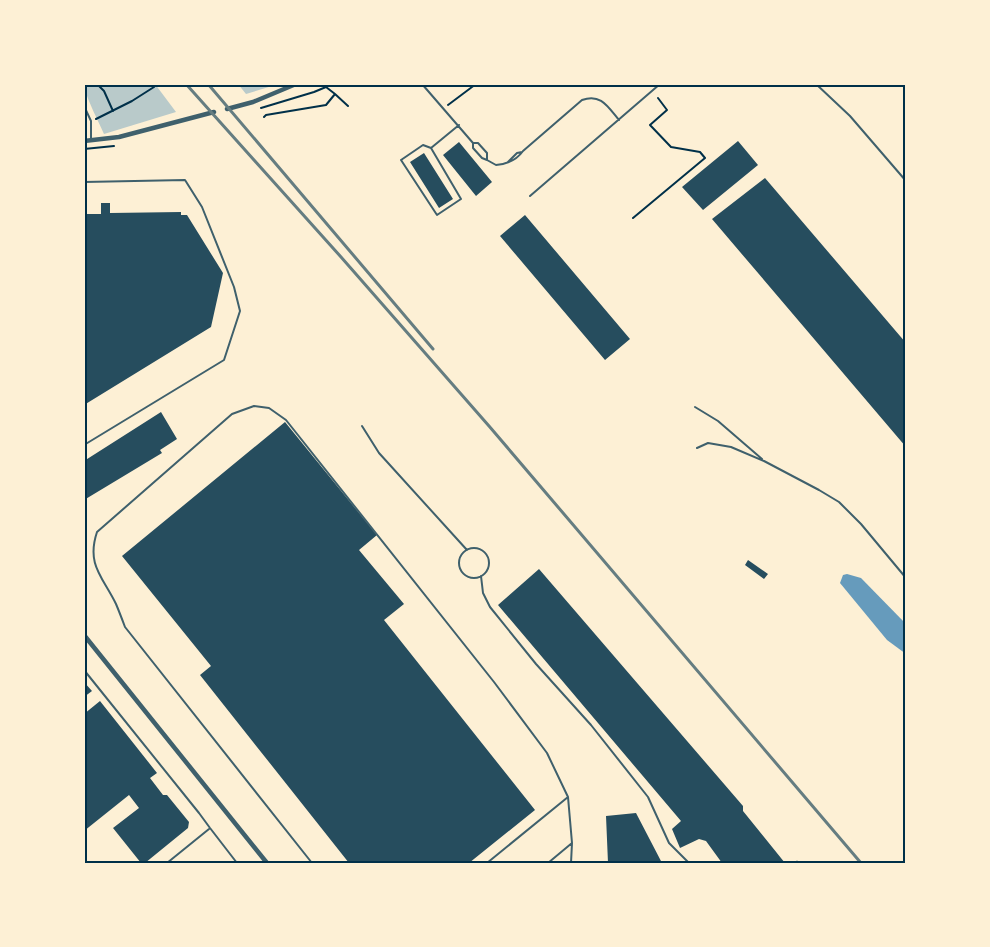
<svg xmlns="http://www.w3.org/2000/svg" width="990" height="947" viewBox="0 0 990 947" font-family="'DM Sans',sans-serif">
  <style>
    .green { fill: #b9caca }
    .water { fill: #669bbc }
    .building { fill: #264d5e }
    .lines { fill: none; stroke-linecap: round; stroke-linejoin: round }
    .path { stroke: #003049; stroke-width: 2 }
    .service { stroke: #3f606c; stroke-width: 2 }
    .minor { stroke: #3f606c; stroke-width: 4.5 }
    .rail { stroke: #657d81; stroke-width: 3 }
    .neatline { fill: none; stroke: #003049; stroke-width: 2 }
  </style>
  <rect width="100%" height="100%" fill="#fdf0d5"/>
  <!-- green -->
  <path class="green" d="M84 84H155L176 112 104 134C99 122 84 94 84 84Z
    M238 84H273L272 86 246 94Z"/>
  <!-- water -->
  <path class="water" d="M847 574 861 578 906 624V654L887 640 840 583 843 575Z"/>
  <!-- building -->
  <path class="building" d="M738 141 758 165 703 210 682 187Z
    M459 142 492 182 476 196 443 155Z
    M424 153 453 199 439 208 410 162Z
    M765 178 906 343V447L712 219Z
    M101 203H110V213L181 212V215H187L223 273 211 327 84 405V214H101Z
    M525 215 630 339 605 360 500 236Z
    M161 412 177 439 160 450 162 453 84 500V461Z
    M285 422 377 535 359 550 404 604 384 620 535 810 469 863H349L200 675 211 666 122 556Z
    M748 560 768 574 764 579 745 565Z
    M539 569 743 806V811L785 863H722L706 841 699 839 680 848 672 829 681 821 498 605Z
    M84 682 92 691 84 697Z
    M100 701 157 773 150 778 163 795H167L189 822 188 828 145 863H141L113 828 139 808 129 795 84 831V714Z
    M636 813 662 863H608L606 816Z"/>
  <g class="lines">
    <!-- path -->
    <path class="path" d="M97 84 104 91 113 111
      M393 84H394
      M335 94 348 106
      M448 105 476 84
      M261 108 314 92 326 87 329 84
      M264 117 266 115 326 105 335 94 326 87
      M96 119 132 101 154 87
      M84 149 114 146
      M633 218 705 158 700 152 671 147 650 125 667 110 658 98"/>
    <!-- service -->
    <path class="service" d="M422 84 473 143H478L487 153V160
      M816 84 850 116 906 181
      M84 106 91 121V138
      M473 143V148L482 158 487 160 496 165C507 164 516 161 523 151L582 100C601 93 608 107 619 120
      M423 145 431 148 461 199 437 215 401 160Z
      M431 148 459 125
      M508 162 517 153 522 152
      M84 182 185 180 202 207 234 287 240 311 224 360 84 445
      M530 196 660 84
      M695 407 718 421 762 459
      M362 426 379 453 467 550
      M697 448 708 443 731 447 764 461 819 490 839 502 861 524 906 578
      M459 563a15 15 0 1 1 30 0a15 15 0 1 1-30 0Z
      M481 576 483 593 490 607 536 664 591 725 648 797 669 843 689 863
      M84 670 199 813 210 828 237 863
      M167 863 209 829
      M312 863 125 627C122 619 119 611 116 604 103 577 86 565 97 532L232 414 254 406 269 408 286 420 494 682 547 753 568 797
      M487 863 568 797 572 843
      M548 863 572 843 571 863"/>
    <!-- minor -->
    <path class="minor" d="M227 109 253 102 296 84
      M84 141 119 137 214 112
      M84 635 267 863"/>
    <!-- rail -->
    <path class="rail" d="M186 84 341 257 489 426 861 863
      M208 84 433 349
      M797 862 798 863"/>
  </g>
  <!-- border -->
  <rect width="990" height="947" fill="none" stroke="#fdf0d5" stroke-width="171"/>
  <rect x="86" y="86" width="818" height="776" class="neatline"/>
</svg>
